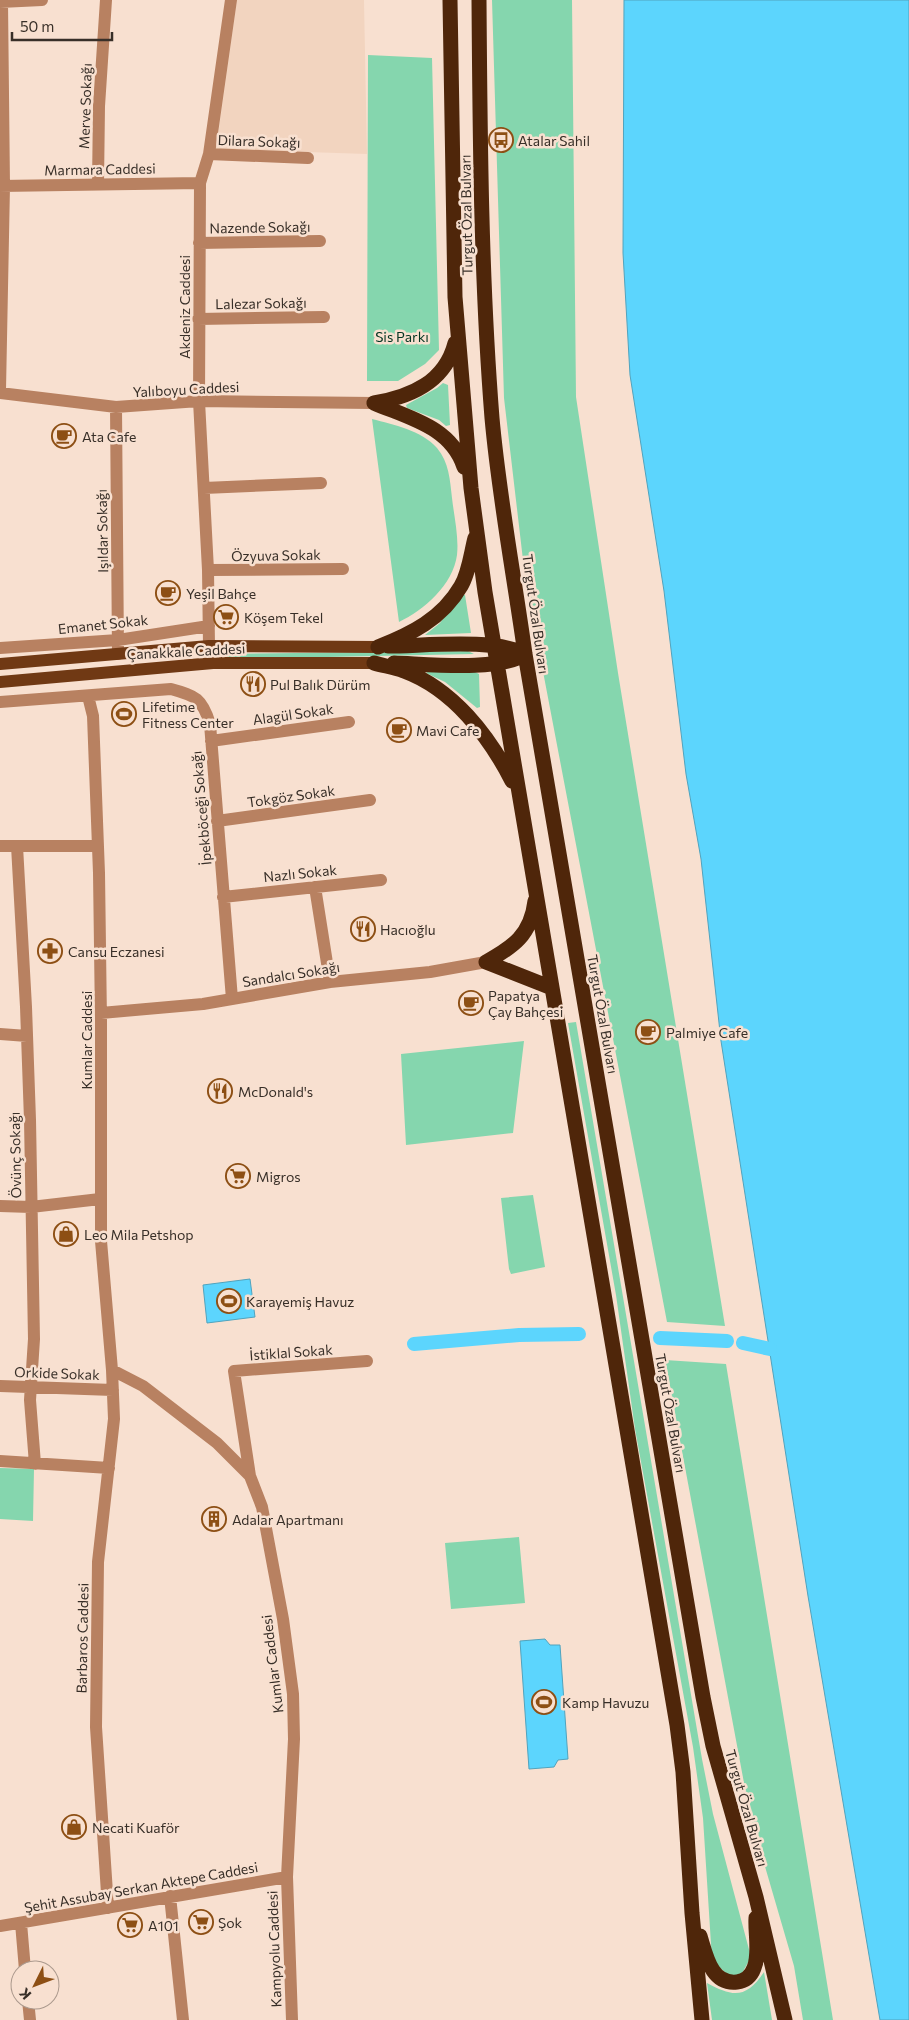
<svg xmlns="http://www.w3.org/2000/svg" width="909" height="2020" viewBox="0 0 909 2020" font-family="Commissioner,sans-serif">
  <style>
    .built { fill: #f2d4bf }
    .green { fill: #85d6ae }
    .water { fill: #5cd5fd; stroke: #51a3bd }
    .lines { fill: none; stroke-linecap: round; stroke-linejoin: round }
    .canal { stroke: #5cd5fd; stroke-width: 14 }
    .minor { stroke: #b88161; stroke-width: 12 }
    .major { stroke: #703914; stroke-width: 12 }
    .highway { stroke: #4f260a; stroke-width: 15 }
    .labels { text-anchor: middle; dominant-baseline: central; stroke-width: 5; stroke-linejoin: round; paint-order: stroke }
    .street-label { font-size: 14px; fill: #382f28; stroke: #f8e0d0 }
    .poi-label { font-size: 14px; fill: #382f28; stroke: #f8e0d0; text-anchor: start }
    .park-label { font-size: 14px; fill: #043522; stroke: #f8e0d0 }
  </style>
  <rect width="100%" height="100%" fill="#f8e0d0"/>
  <!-- built -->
  <path class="built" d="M237 0H364L367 154 216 149Z"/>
  <!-- green -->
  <path class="green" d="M492 0H572L576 397 618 673 725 1326 667 1322 525 577 504 398Z
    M368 55 432 58 439 350 425 364 398 381H367Z
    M443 383 448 385 450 425 446 426 439 420 407 408 406 405 437 388Z
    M372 419C394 425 421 430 437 448 449 462 450 480 452 498 454 516 459 537 457 555 453 585 424 610 399 622Z
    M461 594 465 595 471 633 425 635 440 623Z
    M468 651 474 654 223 659V654Z
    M429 671H473L479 674 480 707 477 708 445 682 426 673Z
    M576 1022 702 1759 713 1814 751 1957 741 1975 730 1977 712 1960 703 1818 693 1747 635 1429 616 1295 568 1023Z
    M524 1041 513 1133 406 1145 401 1054Z
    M533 1195 545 1267 511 1274 509 1269 501 1198Z
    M665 1360 726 1364 833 2020H803L794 1966 750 1815Z
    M0 1468 34 1469 33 1521 0 1519Z
    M519 1537 525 1603 451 1609 445 1543Z
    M764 1972 772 2020H712L707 1983C733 1997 746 1999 764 1972Z"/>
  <!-- water -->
  <path class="water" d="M624 0H909V2020H880L808 1596 721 1041 701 859 686 774 664 591 630 375 623 253Z
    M250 1279 255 1317 207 1323 203 1285Z
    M545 1639 550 1645H560L568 1759 558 1760 554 1767 529 1769 520 1641Z"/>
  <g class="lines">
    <!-- canal -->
    <path class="canal" d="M660 1338 727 1341
      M743 1343 770 1349
      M414 1344 519 1335 579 1334"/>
    <!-- minor -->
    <path class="minor" d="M0 2 42 0
      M209 154 308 158
      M98 184 99 106 106 0
      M0 186 200 183
      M199 243 320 241
      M198 319 324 317
      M0 390 4 186 2 2
      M0 393 116 407 199 401 374 403
      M116 407 118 654
      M204 488 321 483
      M208 570 343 569
      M209 646 208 570 199 401 200 183 209 154 231 0
      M0 648 118 640 209 626
      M88 696 93 716 99 873 101 1021V1241L112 1370 114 1419 98 1562 96 1727 108 1908
      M0 702 171 689C196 696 202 698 210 724L232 999
      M211 741 349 722
      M217 821 370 800
      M0 846H98
      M17 846 26 1007 30 1120 34 1339 30 1400 35 1464
      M315 887 330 982
      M223 897 381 880
      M101 1013 203 1004 330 982 430 972 486 962
      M0 1034 27 1036
      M0 1206 31 1207 100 1199
      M112 1370 143 1386 217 1443 250 1476 262 1507 283 1619 293 1694 294 1739 287 1877 292 2020
      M0 1386 113 1390
      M0 1461 109 1468
      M250 1476 234 1371 367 1361
      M170 1896 183 2020
      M21 1923 25 1970
      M0 1926 287 1877
      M28 2000 30 2020"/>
    <!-- major -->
    <path class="major" d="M0 664 209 646 378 647
      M0 682 213 663H374"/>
    <!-- highway -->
    <path class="highway" d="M450 0 455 297 471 488 485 592 677 1725 683 1772 692 1913 702 2020
      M479 0C480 140 481 279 492 418 499 497 514 575 525 654L703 1697 713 1746 756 1897 785 2020
      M374 403C409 418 451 427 464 467
      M374 403C411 397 445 382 455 343
      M388 646C424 646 495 638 525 654
      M378 647C411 634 442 619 461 586 469 573 471 553 475 538
      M374 663C384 666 394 667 404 671 453 689 489 736 512 781
      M394 663C427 664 499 672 525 654
      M486 962C513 947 531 935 535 901
      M486 962 552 988
      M700 1936C706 1955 711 1985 737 1982 745 1981 751 1976 754 1968 760 1954 755 1933 756 1918"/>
  </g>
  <!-- icons -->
  <defs>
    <symbol id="bus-ring" viewBox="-11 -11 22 22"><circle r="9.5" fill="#f8e0d0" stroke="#8d4f14" stroke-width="1.5"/><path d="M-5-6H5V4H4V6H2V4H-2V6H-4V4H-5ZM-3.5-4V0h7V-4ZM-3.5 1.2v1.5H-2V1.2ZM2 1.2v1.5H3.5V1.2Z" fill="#8d4f14"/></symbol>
    <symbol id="cafe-ring" viewBox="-11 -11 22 22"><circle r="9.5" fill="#f8e0d0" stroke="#8d4f14" stroke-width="1.5"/><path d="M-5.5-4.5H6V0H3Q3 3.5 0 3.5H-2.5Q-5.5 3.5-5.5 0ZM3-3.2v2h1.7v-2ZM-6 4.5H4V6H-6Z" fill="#8d4f14"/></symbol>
    <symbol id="supermarket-ring" viewBox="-11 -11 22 22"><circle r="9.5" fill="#f8e0d0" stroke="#8d4f14" stroke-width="1.5"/><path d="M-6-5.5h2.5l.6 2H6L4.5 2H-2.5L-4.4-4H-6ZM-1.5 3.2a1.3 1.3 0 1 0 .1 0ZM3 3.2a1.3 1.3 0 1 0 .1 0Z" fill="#8d4f14"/></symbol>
    <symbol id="restaurant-ring" viewBox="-11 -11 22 22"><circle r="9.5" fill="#f8e0d0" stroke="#8d4f14" stroke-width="1.5"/><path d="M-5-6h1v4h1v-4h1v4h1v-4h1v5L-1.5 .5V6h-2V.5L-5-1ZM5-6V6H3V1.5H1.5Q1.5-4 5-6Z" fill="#8d4f14"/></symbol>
    <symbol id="stadium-ring" viewBox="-11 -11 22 22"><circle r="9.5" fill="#f8e0d0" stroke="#8d4f14" stroke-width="1.5"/><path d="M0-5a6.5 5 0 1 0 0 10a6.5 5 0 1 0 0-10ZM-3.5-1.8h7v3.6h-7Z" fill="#8d4f14"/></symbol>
    <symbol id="pharmacy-ring" viewBox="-11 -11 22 22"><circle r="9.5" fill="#f8e0d0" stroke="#8d4f14" stroke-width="1.5"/><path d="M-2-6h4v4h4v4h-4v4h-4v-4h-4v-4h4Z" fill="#8d4f14"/></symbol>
    <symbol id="shop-ring" viewBox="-11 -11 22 22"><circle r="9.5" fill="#f8e0d0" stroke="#8d4f14" stroke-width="1.5"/><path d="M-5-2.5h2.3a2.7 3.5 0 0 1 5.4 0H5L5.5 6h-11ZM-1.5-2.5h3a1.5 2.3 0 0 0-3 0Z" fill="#8d4f14"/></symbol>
    <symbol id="building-ring" viewBox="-11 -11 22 22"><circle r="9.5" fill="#f8e0d0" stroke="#8d4f14" stroke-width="1.5"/><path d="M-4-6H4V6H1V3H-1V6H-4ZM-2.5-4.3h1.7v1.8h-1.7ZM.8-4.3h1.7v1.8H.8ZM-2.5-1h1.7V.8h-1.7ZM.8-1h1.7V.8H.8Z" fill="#8d4f14"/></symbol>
  </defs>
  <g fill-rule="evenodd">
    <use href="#bus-ring" x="487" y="126" width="28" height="28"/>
    <use href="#cafe-ring" x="50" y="422" width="28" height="28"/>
    <use href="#cafe-ring" x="154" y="579" width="28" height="28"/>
    <use href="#supermarket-ring" x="212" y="603" width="28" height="28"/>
    <use href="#restaurant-ring" x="239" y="670" width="28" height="28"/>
    <use href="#stadium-ring" x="110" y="700" width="28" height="28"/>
    <use href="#cafe-ring" x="385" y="716" width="28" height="28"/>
    <use href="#restaurant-ring" x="349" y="915" width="28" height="28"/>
    <use href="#pharmacy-ring" x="36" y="937" width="28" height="28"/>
    <use href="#cafe-ring" x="457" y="989" width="28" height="28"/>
    <use href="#cafe-ring" x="634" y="1018" width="28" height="28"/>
    <use href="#restaurant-ring" x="206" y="1077" width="28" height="28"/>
    <use href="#supermarket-ring" x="224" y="1162" width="28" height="28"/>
    <use href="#shop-ring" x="52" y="1220" width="28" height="28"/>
    <use href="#stadium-ring" x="215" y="1287" width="28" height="28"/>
    <use href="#building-ring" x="200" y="1505" width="28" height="28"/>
    <use href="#stadium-ring" x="530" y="1688" width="28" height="28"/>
    <use href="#shop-ring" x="60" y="1813" width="28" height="28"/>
    <use href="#supermarket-ring" x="187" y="1908" width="28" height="28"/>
    <use href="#supermarket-ring" x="116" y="1911" width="28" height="28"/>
  </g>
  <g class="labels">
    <!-- street labels -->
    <g class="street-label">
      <text transform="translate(85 106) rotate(-88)">Merve Sokağı</text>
      <text transform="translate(259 141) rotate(2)">Dilara Sokağı</text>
      <text transform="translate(100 169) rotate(-1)">Marmara Caddesi</text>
      <text transform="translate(466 215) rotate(-91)">Turgut Özal Bulvarı</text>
      <text transform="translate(260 227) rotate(-1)">Nazende Sokağı</text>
      <text transform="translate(261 303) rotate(-1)">Lalezar Sokağı</text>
      <text transform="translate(184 307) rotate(-90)">Akdeniz Caddesi</text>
      <text transform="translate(186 389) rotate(-3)">Yalıboyu Caddesi</text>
      <text transform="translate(102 531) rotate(-91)">Işıldar Sokağı</text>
      <text transform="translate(276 555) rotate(-1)">Özyuva Sokak</text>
      <text transform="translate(536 614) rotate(82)">Turgut Özal Bulvarı</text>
      <text transform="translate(103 624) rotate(-6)">Emanet Sokak</text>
      <text transform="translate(186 651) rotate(-3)">Çanakkale Caddesi</text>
      <text transform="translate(293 714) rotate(-8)">Alagül Sokak</text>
      <text transform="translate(291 796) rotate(-8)">Tokgöz Sokak</text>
      <text transform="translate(201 808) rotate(-95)">İpekböceği Sokağı</text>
      <text transform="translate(300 873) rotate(-6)">Nazlı Sokak</text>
      <text transform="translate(291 974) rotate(-9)">Sandalcı Sokağı</text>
      <text transform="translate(603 1014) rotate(80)">Turgut Özal Bulvarı</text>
      <text transform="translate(86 1040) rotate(-90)">Kumlar Caddesi</text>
      <text transform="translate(15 1155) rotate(-91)">Övünç Sokağı</text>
      <text transform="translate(291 1352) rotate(-4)">İstiklal Sokak</text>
      <text transform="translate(57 1373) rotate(2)">Orkide Sokak</text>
      <text transform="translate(671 1413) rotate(80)">Turgut Özal Bulvarı</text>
      <text transform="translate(82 1638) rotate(-89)">Barbaros Caddesi</text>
      <text transform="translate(272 1664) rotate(-97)">Kumlar Caddesi</text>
      <text transform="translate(747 1808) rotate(74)">Turgut Özal Bulvarı</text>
      <text transform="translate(141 1887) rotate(-10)">Şehit Assubay Serkan Aktepe Caddesi</text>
      <text transform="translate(274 1949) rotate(-92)">Kampyolu Caddesi</text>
    </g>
    <!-- poi labels -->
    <g class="poi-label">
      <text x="518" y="140">Atalar Sahil</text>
      <text x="82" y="436">Ata Cafe</text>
      <text x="186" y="593">Yeşil Bahçe</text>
      <text x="244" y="617">Köşem Tekel</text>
      <text x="270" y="684">Pul Balık Dürüm</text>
      <text x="142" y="706">Lifetime<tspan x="142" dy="16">Fitness Center</tspan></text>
      <text x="416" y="730">Mavi Cafe</text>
      <text x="380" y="929">Hacıoğlu</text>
      <text x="68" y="951">Cansu Eczanesi</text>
      <text x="488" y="995">Papatya<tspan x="488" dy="16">Çay Bahçesi</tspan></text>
      <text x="666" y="1032">Palmiye Cafe</text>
      <text x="238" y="1091">McDonald's</text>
      <text x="256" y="1176">Migros</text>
      <text x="84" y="1234">Leo Mila Petshop</text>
      <text x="246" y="1301">Karayemiş Havuz</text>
      <text x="232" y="1519">Adalar Apartmanı</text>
      <text x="562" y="1702">Kamp Havuzu</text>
      <text x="92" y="1827">Necati Kuaför</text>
      <text x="218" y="1922">Şok</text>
      <text x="148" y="1925">A101</text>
    </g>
    <!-- park labels -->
    <g class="park-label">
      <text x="402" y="336">Sis Parkı</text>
    </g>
  </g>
  <!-- north arrow -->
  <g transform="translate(35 1985) rotate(228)"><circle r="24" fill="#f8e0d0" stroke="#ab998d"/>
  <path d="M0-4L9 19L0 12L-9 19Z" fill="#8d4f14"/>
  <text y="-8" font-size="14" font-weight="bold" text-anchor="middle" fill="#382f28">K</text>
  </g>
  <!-- scale -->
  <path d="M12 32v8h100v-8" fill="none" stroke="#382f28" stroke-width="2.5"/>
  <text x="20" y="32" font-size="15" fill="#382f28" stroke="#f8e0d0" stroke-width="4" paint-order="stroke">50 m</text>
</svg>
